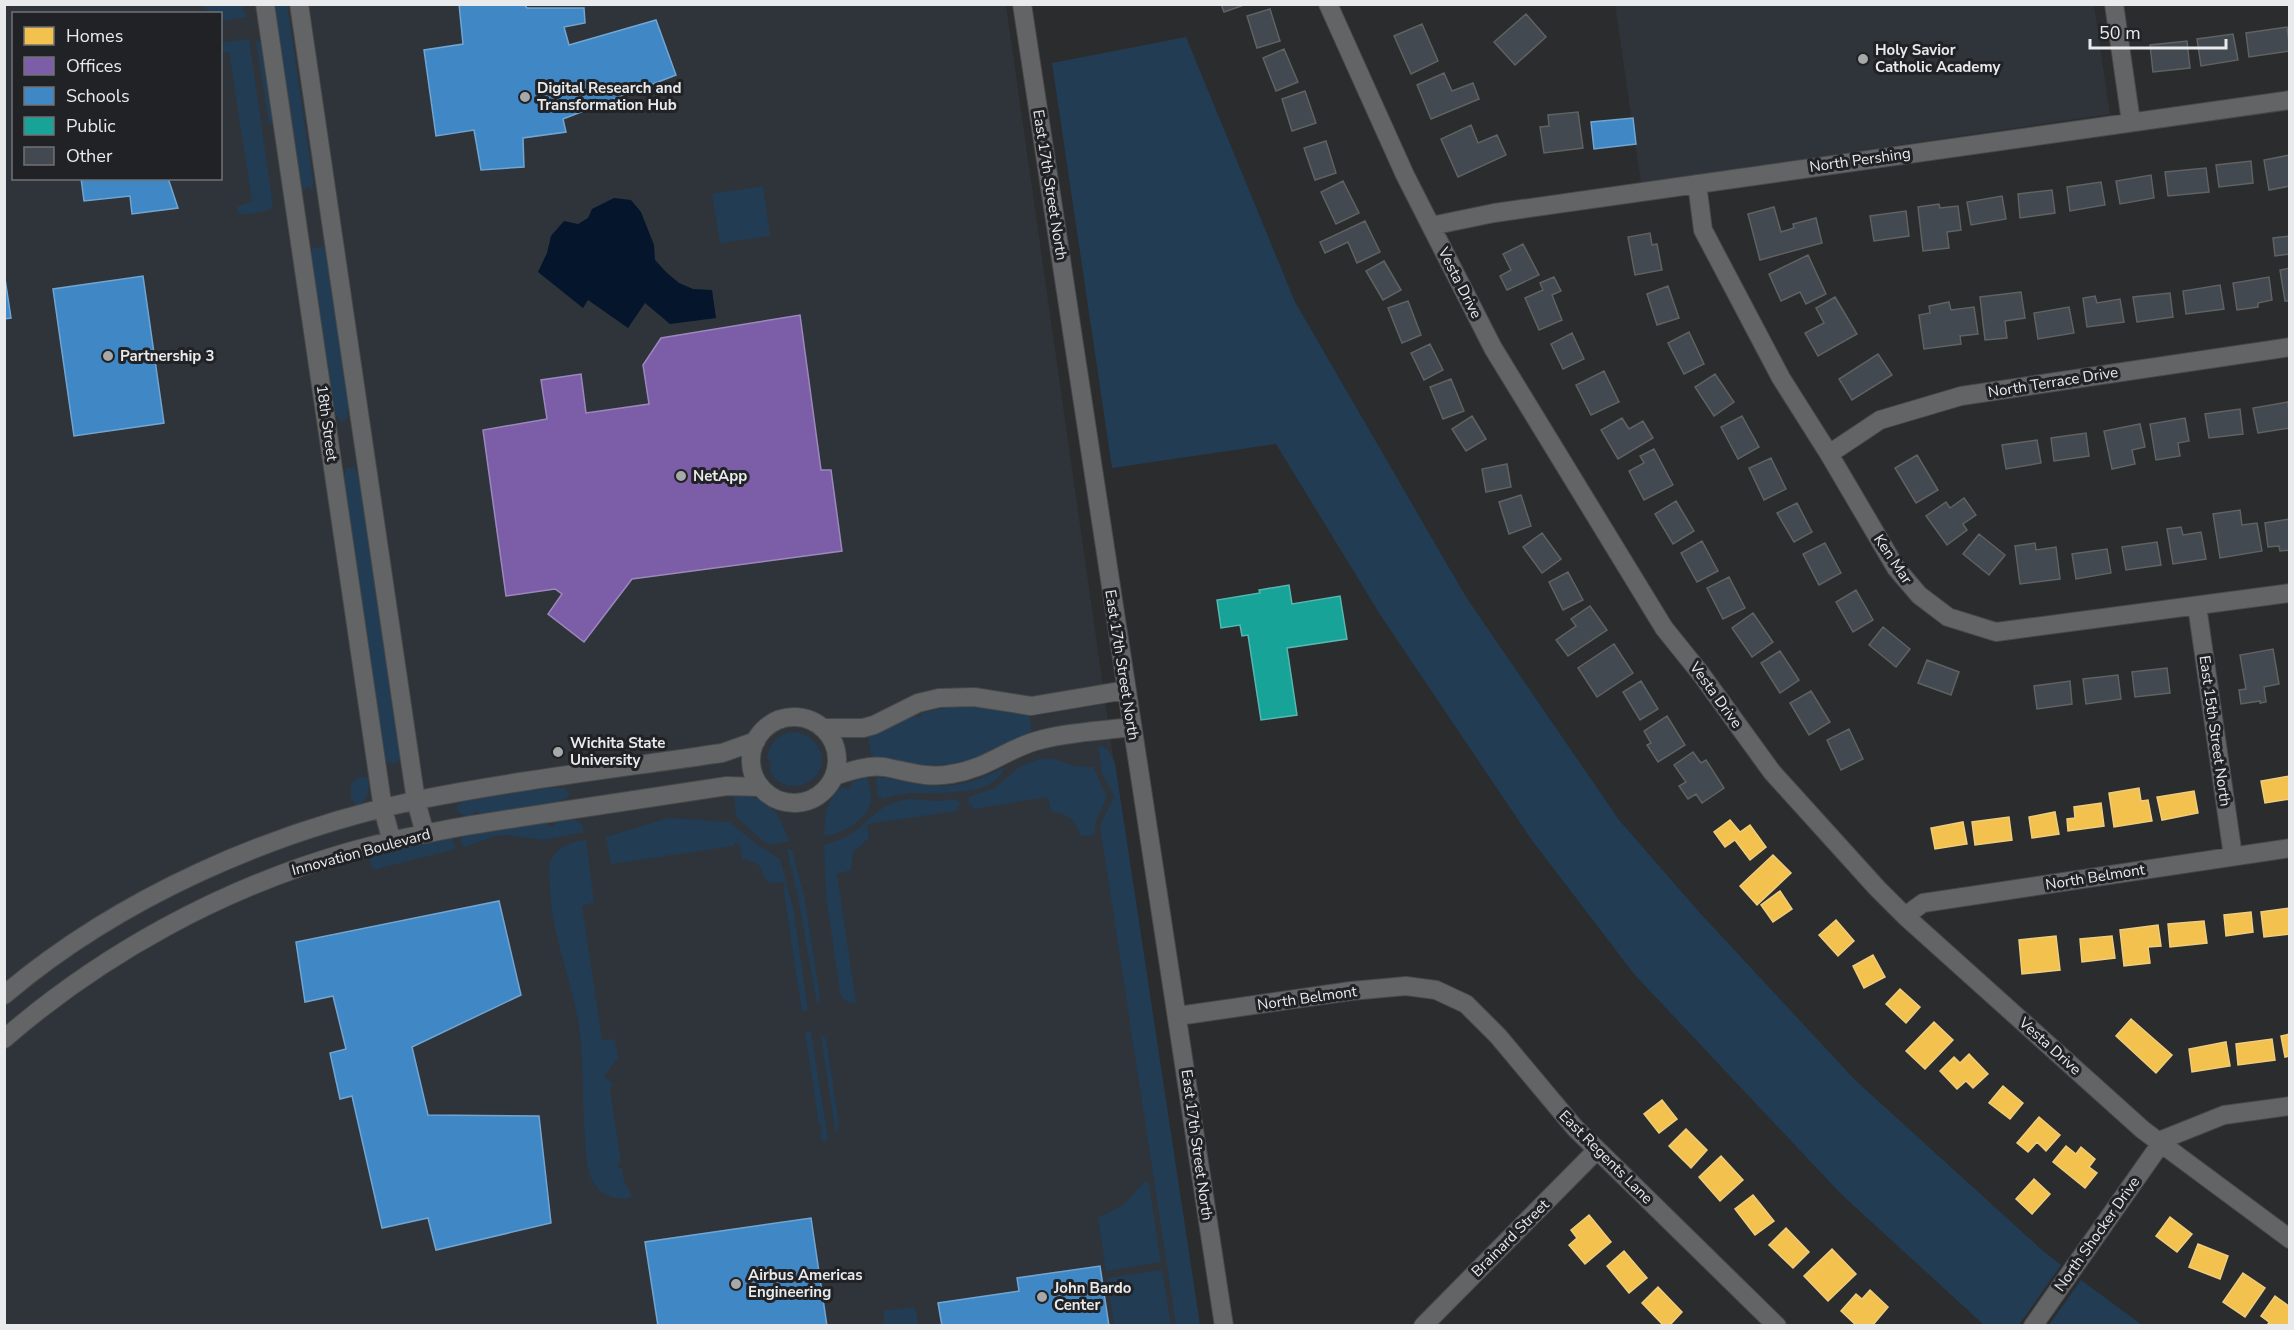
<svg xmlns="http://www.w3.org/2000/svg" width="2294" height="1330" viewBox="0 0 2294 1330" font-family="'Nunito Sans',sans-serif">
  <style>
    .built { fill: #2e343a; fill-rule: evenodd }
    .green { fill: #223c54 }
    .water { fill: #04152c }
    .homes { fill: #f2c14e; stroke: #efcd7d; stroke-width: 1.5 }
    .offices { fill: #7b5ea7; stroke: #9c88bc; stroke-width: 1.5 }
    .schools { fill: #3f88c5; stroke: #72a5d1; stroke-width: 1.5 }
    .public { fill: #17a398; stroke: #56b8b1; stroke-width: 1.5 }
    .building { fill: #424951; stroke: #606161; stroke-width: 1.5 }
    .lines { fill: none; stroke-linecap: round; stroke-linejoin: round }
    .minor-casing { stroke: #474849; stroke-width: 20 }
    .minor { stroke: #636465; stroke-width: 18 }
    .poi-dot { fill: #a6a8a9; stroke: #202225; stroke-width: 2 }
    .labels { text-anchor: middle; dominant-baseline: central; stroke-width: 6; stroke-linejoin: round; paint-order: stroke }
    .poi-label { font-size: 15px; font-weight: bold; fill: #e9eaec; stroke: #202225; text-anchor: start }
    .street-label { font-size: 15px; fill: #e9eaec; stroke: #202225 }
  </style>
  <rect width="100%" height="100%" fill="#2b2c2d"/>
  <!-- built -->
  <path class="built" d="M5 5H1006L1194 1325 5 1326ZM14 14H220V178H14Z
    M1615 5H2094L2110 114 1641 183Z"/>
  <!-- green -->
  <path class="green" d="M205 5H242L246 17 221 21 220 14 208 13Z
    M275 5H287L313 181 312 191 310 187 305 188 304 191 300 181Z
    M1186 37 1295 302 1466 597 1619 820 1700 913 1855 1080 2042 1250 2061 1265 2019 1325H1984L1841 1194 1634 974 1531 839 1381 616 1276 444 1112 468 1052 63Z
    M249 39 273 206 267 211 242 215 237 211 238 206 252 202 229 52 221 53 220 43Z
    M256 40 262 44 274 122 269 124Z
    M763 186 770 236 720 243 712 194Z
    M321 244 326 250 349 402 347 418 342 422 339 419 333 409 311 253 313 245 315 248H320Z
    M353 464 360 481 400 755 399 761 392 764 385 761 344 484 346 466 347 469 352 468Z
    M954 706H971L1029 714 1032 733C1012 739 995 751 975 758 942 770 907 764 872 759L868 736 914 715 917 718 921 717V713Z
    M795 732C805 734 813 738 818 747 836 779 784 805 769 768L771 765V760L767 758C770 742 779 733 795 732Z
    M1098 745 1108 750 1115 763 1200 1325H1176L1101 832 1100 826 1114 796 1102 773Z
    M1051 758 1074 766 1093 767 1107 797 1095 823V835L1081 836C1073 817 1071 816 1051 811L1048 797 973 809 972 805 968 804 969 797 995 788 1019 767 1037 760Z
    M1005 767C989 807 915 784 883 799L877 796 876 777C890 777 903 782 918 784 947 790 979 782 1005 767Z
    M368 777C370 790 369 800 356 806L351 797V784L357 778Z
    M867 777C869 785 873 798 870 805 864 821 840 835 824 836 825 816 826 800 842 787L847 789 851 787V782Z
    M550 788H564L570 794C561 809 499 812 480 815L478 812H473V816L465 817 457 811V806L465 800Z
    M734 795C769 796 778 810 789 841L772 845 762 840 736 817Z
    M910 799 938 801 957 799 961 805 957 806V811L867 824 869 838 853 852 851 870 837 874 856 1003C849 1003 843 1001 840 993L826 894 824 845C831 842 839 841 846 837 873 821 875 804 910 799Z
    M668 818 729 822 758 845 780 859 793 907 808 1010 802 1011 783 887 785 886V882L768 883 759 865 742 858 739 843H734V846L611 864 606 837Z
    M572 819 582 824 584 832 542 840 510 835 495 836 467 846H463L461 843V836L547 823 549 827 554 826 556 821Z
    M452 838 455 848 452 850 376 869 372 868 369 856Z
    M586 840 594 902 582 906 602 1040 615 1039 618 1058 604 1076 613 1084 610 1089 621 1163H618V1168H622L624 1181 632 1197C615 1202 598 1195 591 1178 586 1165 586 1150 585 1137 582 1103 584 1067 580 1033 574 983 551 937 550 886 549 879 548 871 550 864 555 847 570 842 586 840Z
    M787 849 792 850 804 896 820 996 817 1005 800 908Z
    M811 1031 827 1133 828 1140 822 1142 820 1130H822V1125H819L805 1032Z
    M820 1032 826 1039 839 1124 836 1135Z
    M1145 1181 1149 1185 1161 1262 1106 1271 1098 1218 1124 1205Z
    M1162 1270 1171 1325H1114L1107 1278Z
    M2081 1280 2142 1325H2049Z
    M913 1307 916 1311 918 1325H884V1311Z"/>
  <!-- water -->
  <path class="water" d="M614 198 631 200 641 212 654 245 655 260 667 273 679 283 693 289 712 290 716 318 670 324 645 303 628 328 588 300 583 308 538 272 547 253 551 236 564 221 578 224 588 218 592 209Z"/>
  <!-- homes -->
  <path class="homes" d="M2290 776V799L2265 803 2261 781Z
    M2139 788 2141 801 2148 800 2152 821 2114 827 2109 793Z
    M2194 791 2198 813 2162 820 2157 797Z
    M2101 803 2104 826 2068 831 2067 819 2075 818 2074 807Z
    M2055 812 2059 834 2032 838 2029 817Z
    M2009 817 2012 840 1975 845 1972 822Z
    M1730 820 1740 832 1750 825 1766 847 1750 860 1735 840 1725 847 1714 832Z
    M1963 822 1967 844 1935 849 1931 828Z
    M1773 855 1791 873 1757 905 1740 886Z
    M1780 891 1792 909 1773 922 1761 905Z
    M2290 908V934L2264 937 2261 912Z
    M2251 912 2253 932 2226 936 2224 915Z
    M1836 920 1854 941 1838 956 1819 935Z
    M2204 921 2207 943 2170 947 2168 924Z
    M2158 925 2161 946 2148 947 2150 963 2124 966 2120 930Z
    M2056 936 2060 970 2022 974 2019 940Z
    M2112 936 2115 958 2082 962 2080 939Z
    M1873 955 1885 977 1864 988 1853 966Z
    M1900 989 1920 1007 1906 1023 1886 1004Z
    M2131 1019 2172 1055 2156 1073 2116 1036Z
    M1934 1022 1953 1040 1925 1069 1906 1051Z
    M2290 1034V1056L2285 1057 2281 1036Z
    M2272 1039 2275 1060 2238 1065 2236 1044Z
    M2226 1042 2230 1066 2192 1072 2189 1049Z
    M1969 1054 1988 1074 1973 1088 1966 1081 1957 1089 1940 1071 1954 1057 1960 1063Z
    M2003 1086 2023 1103 2010 1119 1989 1103Z
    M1662 1100 1677 1119 1659 1133 1644 1114Z
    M2039 1117 2060 1135 2046 1151 2037 1142 2028 1152 2017 1143Z
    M1686 1129 1707 1150 1691 1168 1669 1146Z
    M2066 1146 2076 1154 2081 1147 2095 1159 2089 1167 2097 1173 2085 1188 2053 1162Z
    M1721 1156 1743 1180 1720 1201 1699 1177Z
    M2034 1179 2050 1194 2032 1214 2016 1199Z
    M1753 1195 1774 1221 1755 1235 1735 1209Z
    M1589 1215 1611 1242 1585 1264 1569 1245 1577 1238 1571 1230Z
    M2170 1217 2192 1234 2177 1252 2156 1236Z
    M1786 1228 1809 1252 1793 1268 1769 1245Z
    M2198 1244 2228 1256 2220 1279 2189 1267Z
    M1832 1249 1856 1274 1828 1301 1804 1276Z
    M1624 1251 1647 1278 1629 1293 1607 1266Z
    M2243 1273 2265 1288 2245 1317 2223 1302Z
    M1658 1287 1682 1312 1669 1326H1664L1642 1303Z
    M1870 1290 1888 1307 1872 1326H1857L1841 1311 1856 1294 1862 1299Z
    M2275 1296 2290 1307V1326H2267L2269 1322 2261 1316Z"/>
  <!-- offices -->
  <path class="offices" d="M800 315 821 470H831L842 551 632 579 584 642 548 614 562 594 555 589 506 596 483 430 547 419 541 380 581 374 586 413 649 404 643 365 661 338Z"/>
  <!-- schools -->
  <path class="schools" d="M459 4H524L527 8H584L585 23 564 27 569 45 656 20 676 75 563 119 566 132 523 138 524 167 481 170 474 130 436 136 424 50 463 44Z
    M1633 118 1636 144 1594 149 1591 122Z
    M81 178H168L178 208 132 214 130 196 84 201Z
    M4 272 11 318 4 319Z
    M143 276 164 423 74 436 53 289Z
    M499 901 521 995 412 1047 428 1115 539 1116 551 1223 436 1250 428 1218 382 1228 352 1096 340 1099 330 1053 346 1049 333 996 305 1002 296 942Z
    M811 1218 827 1326H658L645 1242Z
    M1100 1266 1109 1326H942L938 1303 1019 1291 1017 1278Z"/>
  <!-- public -->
  <path class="public" d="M1289 585 1292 604 1340 596 1347 639 1287 648 1297 715 1261 720 1248 635 1242 636 1240 625 1221 628 1217 600 1260 593 1259 590Z"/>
  <!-- building -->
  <path class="building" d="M1221 4H1247L1224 12Z
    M1270 9 1280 41 1257 48 1247 16Z
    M1526 14 1546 37 1515 65 1494 42Z
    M1422 24 1438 61 1411 74 1394 36Z
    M2287 27 2290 51 2249 57 2246 33Z
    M2233 34 2238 60 2201 66 2197 39Z
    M2187 41 2190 68 2153 72 2150 45Z
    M1284 49 1298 82 1276 91 1263 58Z
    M1444 73 1452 91 1473 83 1479 99 1431 119 1417 85Z
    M1305 91 1316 123 1292 131 1282 99Z
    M1578 112 1583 148 1544 153 1540 127 1549 126 1548 115Z
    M1471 125 1478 143 1497 135 1506 155 1458 177 1441 139Z
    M1326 141 1336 173 1315 180 1304 148Z
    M2290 155V186L2269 190 2264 160Z
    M2251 161 2253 183 2219 187 2216 165Z
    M2206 168 2209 192 2168 196 2165 172Z
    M2151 175 2154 198 2120 204 2116 181Z
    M1343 181 1359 213 1336 224 1321 192Z
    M2101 182 2105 205 2070 211 2067 187Z
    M2052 190 2055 213 2020 218 2018 194Z
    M2002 196 2006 219 1971 225 1967 202Z
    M1939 204 1940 208 1958 206 1961 230 1947 232 1949 248 1923 251 1918 207Z
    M1774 207 1781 232 1794 228 1793 224 1816 218 1822 243 1760 260 1748 214Z
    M1906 211 1909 236 1874 241 1870 216Z
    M1365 221 1380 252 1357 263 1348 242 1325 253 1320 242Z
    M1650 233 1652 245 1657 244 1662 270 1635 275 1628 237Z
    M2290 236V254L2275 256 2273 238Z
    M1523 244 1539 275 1507 290 1500 276 1511 270 1503 254Z
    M1808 255 1826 294 1806 304 1800 292 1781 301 1769 274Z
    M1384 261 1401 290 1383 300 1366 271Z
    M2290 268V301H2285L2280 270Z
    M1554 277 1561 291 1552 295 1562 320 1539 330 1525 298 1543 290 1540 283Z
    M2269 277 2272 300 2258 303V307L2237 310 2233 283Z
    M2220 285 2224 309 2186 314 2183 291Z
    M1668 286 1679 318 1657 325 1647 294Z
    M2021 292 2025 318 2005 321 2007 338 1985 340 1980 297Z
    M2170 293 2173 317 2137 322 2133 297Z
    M2095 296 2097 303 2120 299 2124 322 2087 327 2083 298Z
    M1835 297 1857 334 1818 356 1805 333 1824 323 1816 308Z
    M1408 301 1421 335 1402 343 1388 308Z
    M1949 302 1951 310 1974 307 1978 334 1960 336 1961 344 1924 349 1919 315 1930 313 1929 306Z
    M2069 307 2074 333 2038 339 2034 313Z
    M1689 332 1704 364 1684 374 1668 343Z
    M1572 333 1584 359 1563 369 1551 344Z
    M1430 344 1443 370 1424 380 1411 353Z
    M1878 354 1892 375 1852 400 1839 379Z
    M1604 371 1619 402 1591 415 1576 385Z
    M1715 374 1734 402 1714 416 1695 387Z
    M1451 379 1464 411 1443 419 1430 387Z
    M2288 402 2290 428 2258 433 2253 408Z
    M2240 409 2243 434 2209 438 2205 414Z
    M1472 416 1486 439 1466 451 1452 429Z
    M1742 416 1759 447 1738 459 1721 427Z
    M1622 418 1629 429 1643 421 1653 438 1618 459 1601 430Z
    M2185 418 2189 441 2178 443 2180 456 2156 460 2150 424Z
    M2140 424 2145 447 2132 450 2135 464 2112 469 2104 431Z
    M2086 433 2089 456 2054 461 2051 438Z
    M2037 440 2041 463 2006 469 2002 445Z
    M1654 449 1673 485 1644 500 1629 471 1644 463 1640 456Z
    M1917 455 1938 490 1916 503 1895 468Z
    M1771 458 1786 489 1764 500 1749 468Z
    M1507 464 1511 487 1486 492 1482 469Z
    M1521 495 1531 526 1509 534 1499 502Z
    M1964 498 1976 515 1963 524 1967 530 1947 545 1926 516 1946 502 1950 508Z
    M1676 501 1694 531 1673 544 1655 514Z
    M1797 503 1812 532 1794 542 1777 513Z
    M2240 510 2242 525 2257 523 2262 551 2220 558 2213 514Z
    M2290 519V550L2280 551 2279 546 2268 547 2265 523Z
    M2181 527 2183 535 2201 532 2206 559 2173 564 2167 529Z
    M1542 533 1561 559 1542 573 1523 547Z
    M1979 534 2005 555 1989 575 1963 554Z
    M1702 541 1718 571 1697 582 1681 553Z
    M2157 542 2161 565 2126 570 2122 547Z
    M1825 543 1841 573 1819 585 1803 554Z
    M2035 543 2036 550 2056 547 2060 579 2020 584 2015 546Z
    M2107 549 2111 573 2076 579 2072 554Z
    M1568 572 1583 600 1563 610 1549 582Z
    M1729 577 1745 608 1723 619 1707 588Z
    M1856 590 1873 620 1853 632 1836 602Z
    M1590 606 1607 630 1568 656 1556 640 1576 626 1571 619Z
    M1753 613 1773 642 1752 657 1732 628Z
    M1883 627 1910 649 1896 667 1869 645Z
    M1614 644 1633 673 1597 697 1578 668Z
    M2273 649 2279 684 2264 687 2266 702 2260 703V701L2241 704 2239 690 2246 689 2240 655Z
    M1780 651 1799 680 1780 693 1761 663Z
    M1927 660 1959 672 1951 695 1918 683Z
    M2167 668 2170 693 2135 697 2132 672Z
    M2118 675 2121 699 2086 704 2083 679Z
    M1641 681 1658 709 1640 720 1623 692Z
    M2070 681 2072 704 2037 709 2034 686Z
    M1811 691 1830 722 1809 735 1790 703Z
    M1667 716 1685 745 1658 762 1647 745 1651 743 1644 731Z
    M1849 729 1863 759 1841 770 1827 740Z
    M1693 752 1701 763 1706 760 1724 788 1702 803 1696 794 1688 799 1679 786 1686 782 1674 765Z"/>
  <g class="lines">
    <defs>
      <path id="minor" d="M265 4 383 809 392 842
        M299 4 416 801 425 834
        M1022 4 1224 1326
        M1328 4 1405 175 1493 348 1664 628 1701 674 1772 772 1877 888 1905 916 2143 1130 2290 1239
        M2114 4 2131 122
        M1697 184 1703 230 1781 378 1829 454 1896 568 1919 595 1948 617 1996 632 2290 593
        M1431 226 1494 213 2290 100
        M1829 454 1880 420 1961 396 2290 347
        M2197 606 2233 856
        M751 760a43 43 0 1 1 86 0a43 43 0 1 1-86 0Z
        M823 728H863L874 725 918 703 939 698 974 697 1031 706 1126 690
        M834 776C850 771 867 765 884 767 907 771 927 779 951 774 986 769 1005 750 1036 741 1066 732 1101 731 1132 727
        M1905 916 1923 903 2290 848
        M4 995C120 897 271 831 418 800 518 780 621 768 722 753L756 741
        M1178 1016 1351 991 1406 986 1436 990 1466 1004 1498 1036 1575 1128 1777 1326
        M4 1039C103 953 223 888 348 852 418 832 490 822 562 811 617 803 672 794 727 786L761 787
        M1423 1326 1597 1150
        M2033 1326 2164 1139 2224 1115 2290 1106"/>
    </defs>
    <!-- minor casing -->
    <use href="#minor" class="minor-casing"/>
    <!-- minor -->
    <use href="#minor" class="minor"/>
  </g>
  <!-- markers -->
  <g class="poi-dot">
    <circle cx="1863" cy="59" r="6"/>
    <circle cx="525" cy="97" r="6"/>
    <circle cx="108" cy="356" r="6"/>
    <circle cx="681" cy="476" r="6"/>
    <circle cx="558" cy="752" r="6"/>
    <circle cx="736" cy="1284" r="6"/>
    <circle cx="1042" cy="1297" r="6"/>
  </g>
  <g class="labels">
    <!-- poi labels -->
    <g class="poi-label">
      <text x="1875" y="50">Holy Savior<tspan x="1875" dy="17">Catholic Academy</tspan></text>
      <text x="537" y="88">Digital Research and<tspan x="537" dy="17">Transformation Hub</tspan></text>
      <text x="120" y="356">Partnership 3</text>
      <text x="693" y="476">NetApp</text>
      <text x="570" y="743">Wichita State<tspan x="570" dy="17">University</tspan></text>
      <text x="748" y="1275">Airbus Americas<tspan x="748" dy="17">Engineering</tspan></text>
      <text x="1054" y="1288">John Bardo<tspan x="1054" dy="17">Center</tspan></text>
    </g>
    <!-- street labels -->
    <g class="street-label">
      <text transform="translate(1860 160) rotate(-8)">North Pershing</text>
      <text transform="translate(1050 185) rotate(81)">East 17th Street North</text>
      <text transform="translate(1460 283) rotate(63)">Vesta Drive</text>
      <text transform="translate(2053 382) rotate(-9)">North Terrace Drive</text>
      <text transform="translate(327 423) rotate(82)">18th Street</text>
      <text transform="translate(1893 559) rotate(56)">Ken Mar</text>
      <text transform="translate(1122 665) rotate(81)">East 17th Street North</text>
      <text transform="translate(1716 695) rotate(54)">Vesta Drive</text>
      <text transform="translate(2215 731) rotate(82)">East 15th Street North</text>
      <text transform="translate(361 852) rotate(-15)">Innovation Boulevard</text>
      <text transform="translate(2095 877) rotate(-9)">North Belmont</text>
      <text transform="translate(1307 998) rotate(-8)">North Belmont</text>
      <text transform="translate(2050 1046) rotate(42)">Vesta Drive</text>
      <text transform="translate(1197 1145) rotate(82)">East 17th Street North</text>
      <text transform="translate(1606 1157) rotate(45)">East Regents Lane</text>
      <text transform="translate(2097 1234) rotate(-55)">North Shocker Drive</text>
      <text transform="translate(1510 1238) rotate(-45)">Brainard Street</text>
    </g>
  </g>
  <!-- border -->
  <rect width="2294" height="1330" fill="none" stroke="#e9eaec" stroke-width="12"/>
  <!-- legend -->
  <rect x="12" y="12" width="210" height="168" fill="#202225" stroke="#707275" stroke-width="1.5"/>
  <rect x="24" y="27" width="30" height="18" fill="#f2c14e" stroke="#707275" stroke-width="1.5"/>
  <text x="66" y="42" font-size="18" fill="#e9eaec">Homes</text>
  <rect x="24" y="57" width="30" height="18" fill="#7b5ea7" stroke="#707275" stroke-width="1.5"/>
  <text x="66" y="72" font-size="18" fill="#e9eaec">Offices</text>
  <rect x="24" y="87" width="30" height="18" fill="#3f88c5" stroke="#707275" stroke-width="1.5"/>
  <text x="66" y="102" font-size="18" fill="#e9eaec">Schools</text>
  <rect x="24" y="117" width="30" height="18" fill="#17a398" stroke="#707275" stroke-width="1.5"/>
  <text x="66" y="132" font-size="18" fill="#e9eaec">Public</text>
  <rect x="24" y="147" width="30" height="18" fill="#424951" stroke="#707275" stroke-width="1.5"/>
  <text x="66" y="162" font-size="18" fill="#e9eaec">Other</text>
  <!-- scale -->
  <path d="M2090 39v9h136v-9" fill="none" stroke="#e9eaec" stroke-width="3"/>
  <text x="2099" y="39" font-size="18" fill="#e9eaec" stroke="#202225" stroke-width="4.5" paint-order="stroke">50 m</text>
</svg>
